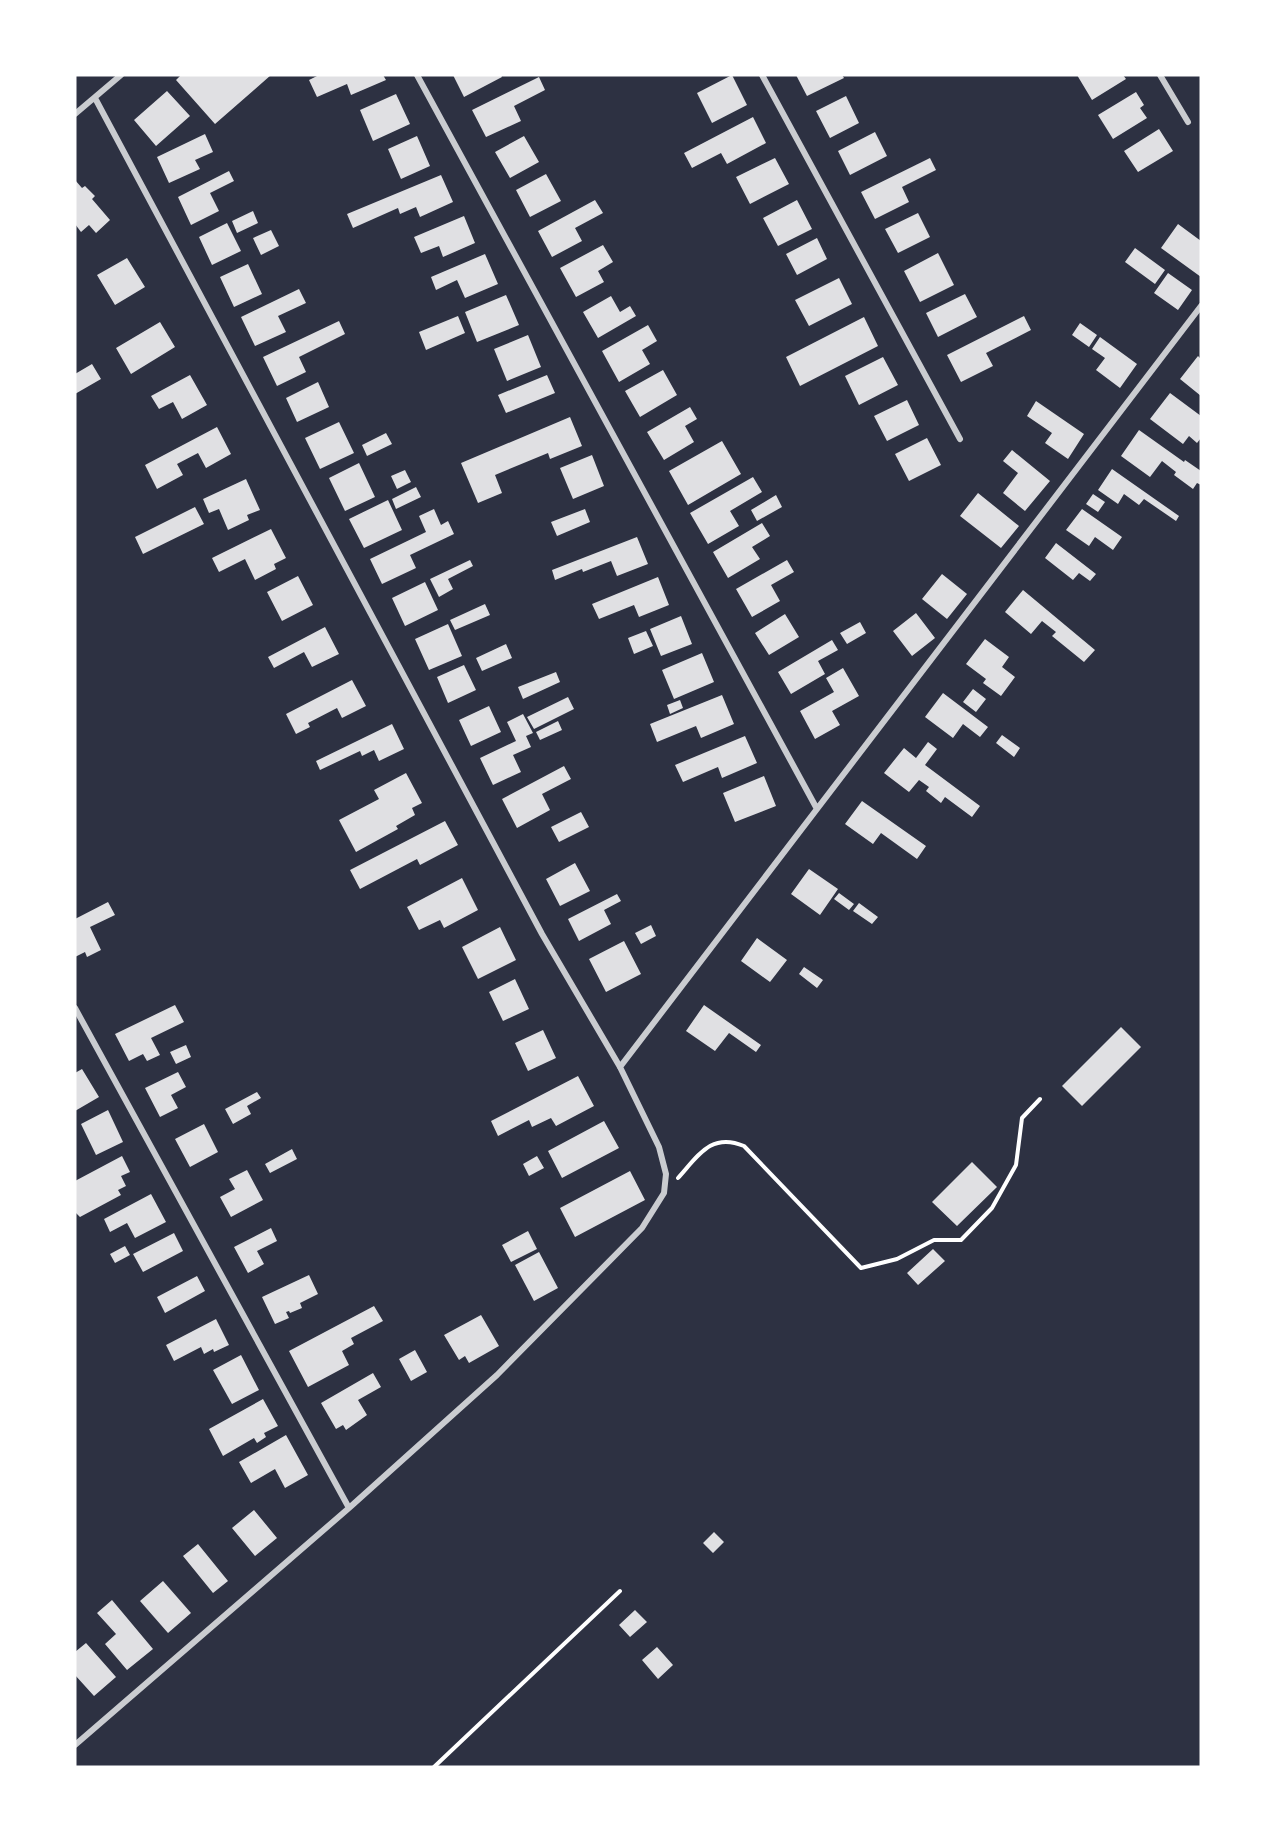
<svg xmlns="http://www.w3.org/2000/svg" width="1276" height="1842" viewBox="0 0 1276 1842" font-family="'Nunito Sans',sans-serif">
  <style>
    .building { fill: #e0e0e3 }
    .lines { fill: none; stroke-linecap: round; stroke-linejoin: round }
    .path { stroke: #fff; stroke-width: 4 }
    .minor { stroke: #caccd0; stroke-width: 6 }
  </style>
  <rect width="100%" height="100%" fill="#2d3142"/>
  <!-- building -->
  <path class="building" d="M181 75H271L215 124 176 80Z
    M319 75H383L386 80 351 95 347 84 317 97 309 80Z
    M453 75H501L502 77 464 97Z
    M732 75 747 105 712 123 697 93Z
    M796 75H842L844 78 807 96Z
    M1077 75H1123L1126 79 1092 100Z
    M539 77 545 90 514 106 521 121 486 137 472 110Z
    M167 91 190 116 156 146 134 120Z
    M1136 92 1144 105 1140 108 1147 118 1113 139 1098 115Z
    M396 94 410 124 373 141 360 110Z
    M846 96 859 123 830 138 816 111Z
    M753 117 766 143 727 164 721 153 692 168 684 153Z
    M1159 129 1173 151 1138 172 1124 151Z
    M875 132 887 156 850 175 838 151Z
    M205 134 213 152 195 160 200 169 169 183 157 157Z
    M417 136 430 166 401 179 388 149Z
    M524 136 539 162 510 178 495 152Z
    M775 158 789 184 750 204 736 177Z
    M930 158 936 170 902 187 909 202 875 219 861 192Z
    M229 171 234 181 210 193 219 211 191 225 178 197Z
    M546 174 561 201 530 217 516 190Z
    M441 175 453 202 420 217 416 207 400 214 398 208 353 228 347 214Z
    M75 180 82 188 85 186 95 196 92 199 110 220 96 233 89 225 81 232 75 224Z
    M595 200 603 213 575 228 582 241 552 257 538 231Z
    M797 200 812 229 778 246 763 218Z
    M253 211 258 223 237 233 232 221Z
    M918 213 930 237 898 253 885 229Z
    M464 216 475 243 443 257 439 246 421 253 414 237Z
    M227 223 241 251 212 265 199 237Z
    M1178 224 1201 241V277L1161 248Z
    M271 230 279 246 261 255 253 238Z
    M817 238 827 259 797 275 786 254Z
    M603 245 613 262 598 271 604 282 576 297 560 268Z
    M1135 248 1165 270 1155 284 1125 262Z
    M938 253 954 285 920 302 904 271Z
    M485 254 498 284 465 298 457 280 436 290 431 277Z
    M127 258 145 287 115 305 97 275Z
    M248 264 262 294 234 307 220 277Z
    M1168 273 1192 290 1178 310 1154 293Z
    M839 278 852 304 809 326 795 300Z
    M299 289 306 303 278 316 286 332 255 346 241 317Z
    M965 294 977 317 938 337 926 313Z
    M506 295 519 325 477 342 465 312Z
    M611 296 620 312 630 306 636 316 598 338 583 312Z
    M458 316 465 333 426 350 419 332Z
    M1024 316 1031 330 986 353 993 366 961 382 947 355Z
    M864 317 878 346 800 386 786 357Z
    M339 321 345 334 299 357 306 372 277 386 263 357Z
    M160 322 175 347 131 374 116 348Z
    M1080 323 1097 335 1089 347 1072 335Z
    M648 325 657 341 642 350 650 364 619 382 602 351Z
    M528 335 541 367 507 381 494 349Z
    M1100 337 1137 364 1120 388 1096 370 1105 358 1092 349Z
    M1198 356 1201 359V396L1180 379Z
    M883 357 898 385 859 405 845 376Z
    M92 364 101 379 75 394V374Z
    M663 370 677 395 640 417 625 391Z
    M190 375 207 405 182 419 173 402 159 409 151 396Z
    M547 375 555 393 506 413 498 395Z
    M318 382 329 407 297 422 286 398Z
    M1170 393 1201 416V438L1197 443 1189 436 1183 444 1150 419Z
    M907 400 919 425 887 441 874 416Z
    M1036 401 1084 434 1068 459 1045 443 1052 433 1027 416Z
    M690 407 697 419 685 426 694 442 664 460 647 432Z
    M570 417 582 446 550 459 548 453 495 475 502 493 478 503 461 463Z
    M339 422 354 453 320 469 305 438Z
    M217 427 231 454 206 468 198 453 177 464 183 475 157 489 145 465Z
    M1139 430 1184 462 1185 460 1201 471V485L1197 483 1193 489 1174 475 1176 472 1162 461 1150 477 1121 456Z
    M386 433 392 444 367 456 362 445Z
    M927 438 941 465 909 481 895 454Z
    M722 441 741 474 688 505 669 471Z
    M1012 450 1050 481 1025 511 1003 493 1018 473 1003 461Z
    M592 455 604 486 573 499 560 468Z
    M359 463 375 497 345 511 329 478Z
    M1112 469 1179 516 1176 521 1144 499 1139 505 1124 494 1118 504 1098 490Z
    M405 470 411 482 397 489 391 476Z
    M753 477 762 492 730 511 739 526 708 544 690 513Z
    M246 479 260 510 247 515 249 520 228 530 219 509 209 513 203 499Z
    M416 487 421 497 396 509 392 499Z
    M978 493 1019 526 1001 548 960 516Z
    M1093 494 1105 502 1098 512 1086 504Z
    M776 495 782 507 757 521 751 510Z
    M388 500 402 530 364 548 349 519Z
    M195 507 204 524 143 554 135 537Z
    M434 509 441 525 448 521 454 534 410 555 416 568 382 584 370 559 426 532 419 516Z
    M585 509 590 522 557 536 551 522Z
    M1082 509 1122 537 1113 550 1095 537 1089 546 1066 530Z
    M762 523 770 536 752 547 760 559 728 578 713 552Z
    M271 529 286 558 274 564 276 569 255 580 245 559 219 572 212 558Z
    M637 537 648 564 617 576 611 561 583 572 582 569 555 580 552 570Z
    M1056 543 1096 574 1090 581 1079 573 1073 580 1045 558Z
    M470 560 473 566 448 579 453 589 439 597 430 579Z
    M787 560 794 572 771 585 780 601 752 617 736 589Z
    M942 574 967 594 947 619 922 599Z
    M298 576 313 605 282 621 267 592Z
    M658 577 669 605 639 617 634 605 599 619 592 604Z
    M425 582 438 610 405 626 392 598Z
    M1023 590 1095 650 1084 662 1052 636 1056 632 1042 621 1031 634 1005 612Z
    M485 604 490 615 455 630 450 620Z
    M916 613 935 638 912 656 893 631Z
    M785 614 799 637 769 655 755 633Z
    M681 616 692 644 661 656 650 629Z
    M860 622 866 633 847 644 840 633Z
    M448 624 462 656 429 670 415 639Z
    M325 627 339 654 312 667 304 652 274 668 268 657Z
    M646 631 653 646 634 654 628 638Z
    M985 639 1009 657 1002 667 1015 677 1001 696 983 683 986 679 966 664Z
    M832 640 838 650 818 661 825 674 791 694 778 672Z
    M506 644 512 658 482 671 476 658Z
    M702 653 714 682 674 699 662 670Z
    M464 665 476 690 448 703 437 677Z
    M843 668 859 696 832 711 840 725 815 739 800 711 834 692 826 678Z
    M556 672 560 682 523 699 518 687Z
    M352 680 366 706 342 718 337 708 308 723 310 727 296 734 286 714Z
    M973 689 986 699 976 712 963 702Z
    M943 693 988 727 980 737 963 724 953 738 925 717Z
    M722 695 734 724 701 738 696 726 657 742 650 724Z
    M568 697 574 709 534 729 527 717Z
    M680 700 683 708 670 714 667 705Z
    M489 706 501 732 471 746 459 720Z
    M523 714 533 733 526 736 531 747 513 755 521 772 493 785 480 758 516 741 507 722Z
    M558 721 562 730 540 740 536 732Z
    M392 724 404 749 379 761 374 750 362 756 360 751 320 770 316 761Z
    M1002 735 1020 748 1014 757 996 743Z
    M745 736 757 763 722 778 718 767 683 782 675 765Z
    M928 742 937 749 925 765 980 806 972 817 945 797 941 803 926 791 929 787 919 780 909 792 884 773 904 748 916 758Z
    M564 766 571 779 542 794 550 810 517 828 502 799Z
    M406 773 422 803 412 808 415 815 396 826 398 829 356 852 339 820 379 799 374 790Z
    M764 776 776 806 735 822 723 793Z
    M862 801 926 846 917 859 881 833 873 844 845 824Z
    M581 812 589 827 559 842 551 827Z
    M445 821 458 845 420 865 417 859 360 889 350 870Z
    M575 863 590 891 560 906 546 879Z
    M809 869 838 889 820 915 791 894Z
    M462 878 478 910 444 928 440 920 419 930 407 907Z
    M839 893 854 904 849 910 834 899Z
    M617 894 621 901 604 910 611 924 579 941 568 919Z
    M108 902 115 915 90 927 101 950 87 957 85 952 75 957V919Z
    M859 903 878 917 872 924 853 911Z
    M651 925 656 936 641 944 635 933Z
    M500 927 516 960 478 979 462 947Z
    M757 938 787 960 770 982 741 961Z
    M624 941 641 974 606 992 589 959Z
    M804 967 823 980 817 988 799 974Z
    M515 979 529 1009 503 1021 489 992Z
    M175 1005 184 1022 151 1038 160 1055 147 1061 143 1054 129 1061 115 1034Z
    M704 1005 761 1045 756 1052 729 1033 715 1051 686 1031Z
    M1121 1027 1141 1047 1082 1106 1062 1086Z
    M543 1030 556 1058 528 1071 515 1043Z
    M186 1045 191 1057 176 1064 170 1052Z
    M82 1069 99 1097 75 1111V1073Z
    M178 1072 186 1087 171 1095 178 1108 160 1117 145 1088Z
    M578 1076 594 1106 556 1126 551 1118 532 1127 529 1120 498 1136 491 1121Z
    M257 1092 261 1098 247 1106 251 1114 233 1124 225 1109Z
    M108 1110 123 1142 96 1155 81 1124Z
    M604 1121 619 1148 562 1178 548 1151Z
    M204 1124 218 1152 190 1167 175 1139Z
    M292 1149 297 1159 270 1173 265 1164Z
    M122 1156 130 1172 121 1176 126 1186 118 1190 121 1195 80 1217 75 1212V1181Z
    M537 1156 544 1168 529 1176 523 1164Z
    M972 1162 997 1187 957 1226 932 1202Z
    M247 1170 263 1200 231 1217 220 1197 235 1189 229 1179Z
    M630 1171 645 1200 575 1237 560 1208Z
    M151 1194 166 1222 135 1238 127 1223 110 1232 104 1219Z
    M271 1228 277 1241 257 1251 264 1264 248 1273 234 1247Z
    M528 1231 537 1249 511 1262 502 1245Z
    M174 1233 183 1251 143 1272 133 1254Z
    M125 1246 130 1255 115 1263 110 1254Z
    M933 1249 945 1261 918 1285 907 1273Z
    M539 1252 558 1288 534 1301 515 1265Z
    M309 1275 318 1294 300 1303 302 1308 290 1313 289 1311 286 1312 289 1318 275 1324 262 1297Z
    M197 1276 205 1291 165 1313 157 1297Z
    M374 1306 383 1321 351 1338 354 1344 342 1351 349 1365 308 1387 289 1351Z
    M481 1315 499 1346 469 1363 465 1356 459 1360 444 1335Z
    M216 1319 229 1345 214 1352 213 1349 204 1354 201 1347 174 1361 166 1345Z
    M415 1350 427 1372 411 1381 399 1359Z
    M241 1355 259 1390 232 1404 213 1370Z
    M373 1373 381 1387 358 1400 367 1415 346 1430 343 1425 336 1429 321 1403Z
    M263 1399 278 1426 264 1433 266 1437 257 1443 254 1438 223 1456 209 1429Z
    M286 1435 308 1475 285 1488 275 1469 251 1483 239 1462Z
    M254 1510 277 1538 255 1556 232 1528Z
    M714 1532 724 1542 713 1553 703 1543Z
    M198 1544 228 1581 213 1593 183 1556Z
    M163 1581 191 1613 168 1633 140 1601Z
    M112 1600 153 1649 127 1670 105 1644 116 1634 97 1613Z
    M635 1610 647 1622 630 1637 619 1625Z
    M86 1643 116 1677 94 1696 75 1675V1652Z
    M657 1647 673 1665 658 1679 642 1660Z"/>
  <g class="lines">
    <!-- path -->
    <path class="path" d="M678 1178C698 1156 711 1132 744 1146L861 1268 897 1259 934 1240H961L992 1208 1016 1165 1022 1118 1040 1099
      M434 1767 620 1591"/>
    <!-- minor -->
    <path class="minor" d="M417 75 817 809
      M762 75 960 439
      M1160 75 1188 122
      M95 98 542 934 620 1067 659 1147 666 1174 664 1193 642 1228 497 1375 349 1508
      M75 114 121 75
      M75 1008 349 1508 75 1745
      M620 1067 1201 306"/>
  </g>
  <!-- border -->
  <rect width="1276" height="1842" fill="none" stroke="#ffffff" stroke-width="153"/>
</svg>
